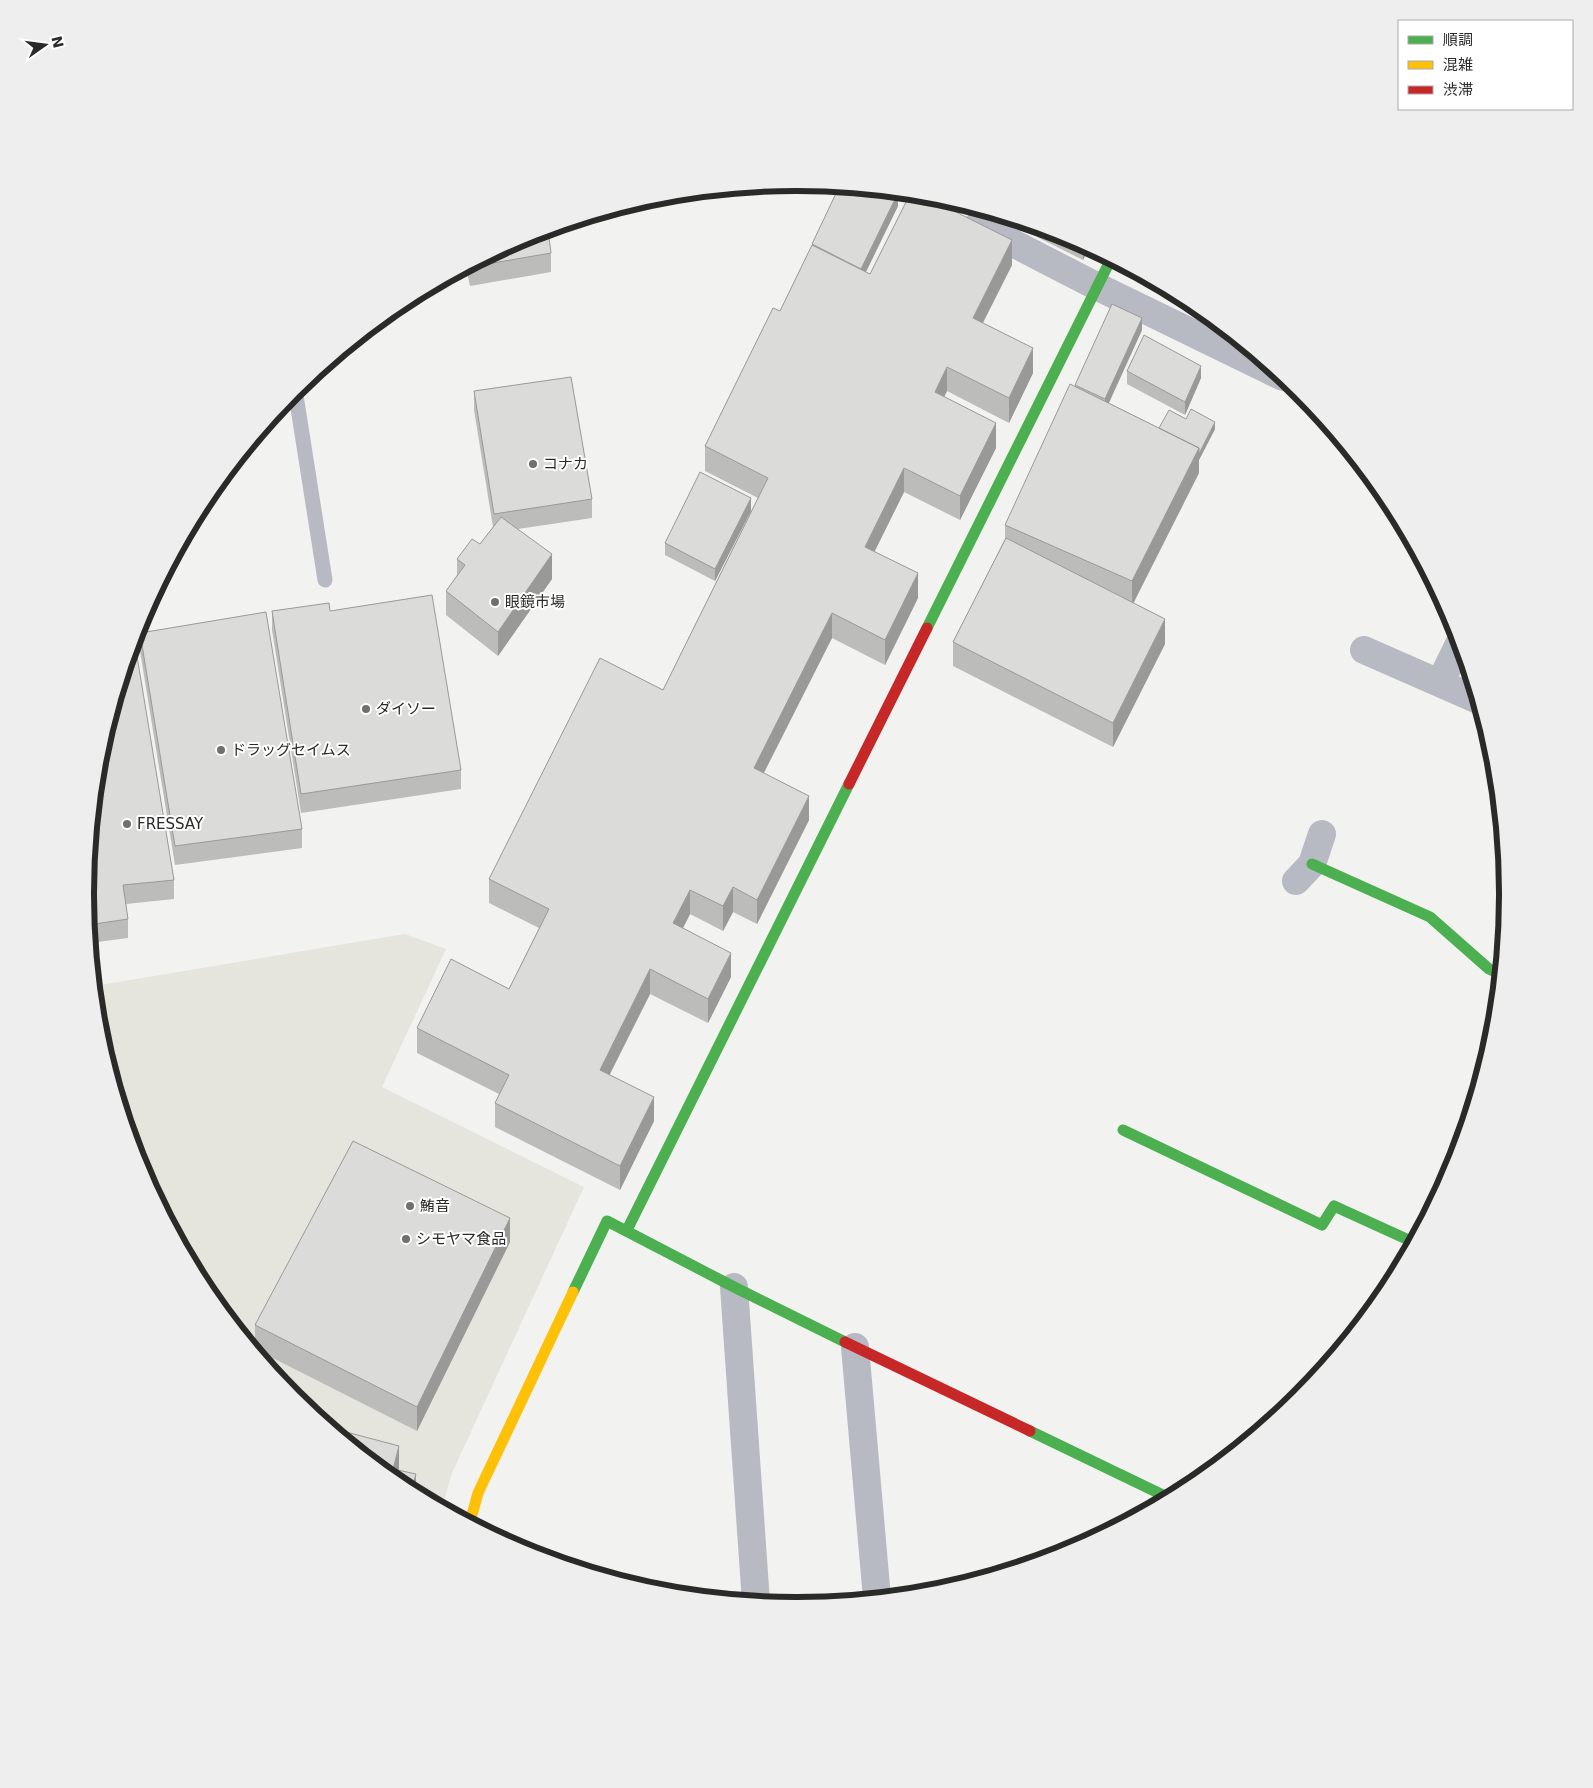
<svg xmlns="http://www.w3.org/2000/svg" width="1593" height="1788" viewBox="0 0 1593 1788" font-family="'DejaVu Sans','Noto Sans JP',sans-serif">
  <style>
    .built { fill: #e5e4dd }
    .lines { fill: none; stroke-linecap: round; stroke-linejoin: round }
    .lane { stroke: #b7bac3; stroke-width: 15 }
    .street { stroke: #b7bac3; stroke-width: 28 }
    .fast { stroke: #4caf50; stroke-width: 11 }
    .slow { stroke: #ffc107; stroke-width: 11 }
    .jam { stroke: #c62828; stroke-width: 11 }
    .wall { fill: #bcbcbb }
    .shaded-wall { fill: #999998 }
    .building { fill: #dbdbd9; stroke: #999998 }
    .poi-dot { fill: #70706f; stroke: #fff; stroke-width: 2 }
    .labels { text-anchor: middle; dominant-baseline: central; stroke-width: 4; stroke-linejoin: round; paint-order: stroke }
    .poi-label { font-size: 15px; fill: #2a2a29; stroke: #fff; text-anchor: start }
    .rim { fill: none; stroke: #2a2a29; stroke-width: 6 }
  </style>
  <rect width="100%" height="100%" fill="#f2f2f0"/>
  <!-- built -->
  <path class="built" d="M405 934 446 949 382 1087 584 1187 452 1473 442 1507 401 1485 293 1397 205 1289 139 1166 99 1033 94 986Z"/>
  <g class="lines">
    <!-- lane -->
    <path class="lane" d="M295 389 325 580"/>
    <!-- street -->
    <path class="street" d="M978 225 1098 287 1283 377
      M1364 650 1478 700
      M1440 683 1460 642
      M1296 881 1312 864 1322 834
      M734 1287 756 1602
      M855 1347 877 1598"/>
    <!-- fast -->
    <path class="fast" d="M927 628 1111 259
      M1312 864 1430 917 1489 969 1500 974
      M1123 1130 1322 1225 1334 1206 1413 1242
      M627 1230 849 784
      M573 1292 607 1221 734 1287 845 1342
      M1030 1431 1169 1498"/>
    <!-- slow -->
    <path class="slow" d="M470 1522 478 1493 573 1292"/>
    <!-- jam -->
    <path class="jam" d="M849 784 927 628
      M845 1342 1030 1431"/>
  </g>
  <!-- wall -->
  <path class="wall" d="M898 206 866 272 870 274 1012 265 983 323 1033 373 1009 423 947 391 944 397 996 448 960 520 904 492 874 552 918 598 885 665 832 638 764 773 809 820 757 924 733 912 723 931 690 914 683 928 731 977 708 1023 650 994 609 1075 654 1121 620 1190 495 1127V1103L499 1094 417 1053V1028L509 989 539 928 489 903V879L663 690 758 498 705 471V446L780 311 812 247V244Z
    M983 210 1069 237 1089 248 1083 260Z
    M524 237 551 253V272L470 286 466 268Z
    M1142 330 1109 403 1159 428 1186 419 1215 429 1199 460V473L1133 603 1165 644 1113 747 953 666V642L1005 539V525L1075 386V385Z
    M1127 371 1201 378 1185 415 1127 384Z
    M474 391 592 499V518L518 529 552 579 498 656 446 615V591L457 575V559L480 544 493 527 474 410Z
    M751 511 715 581 665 555V543Z
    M272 611H330L461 770V789L301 813 272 630Z
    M140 633 302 829V848L175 865 140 651Z
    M99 755 174 880V899L126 904 128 919V938L90 943 85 894Z
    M510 1242 417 1431 255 1349V1325Z"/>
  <!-- shaded-wall -->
  <path class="shaded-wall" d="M898 193V206L861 282V269Z
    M1012 240V265L973 342V318Z
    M1083 244 1089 248 1083 260Z
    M1142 318V330L1105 411V399Z
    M1033 348V373L1009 423V398Z
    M1201 366V378L1185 415V402Z
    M947 367V391L935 416V392Z
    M1215 422V429L1199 460V473L1132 606V581L1199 448Z
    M996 423V448L960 520V496Z
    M904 468V492L865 571V547Z
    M751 498V511L715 581V569Z
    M552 554V579L498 656V632Z
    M918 573V598L885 665V640Z
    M832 613V638L754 792V768Z
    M1165 619V644L1113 747V723Z
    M809 796V820L757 924V900Z
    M733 887V912L723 931V906Z
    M690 890V914L673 948V923Z
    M731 953V977L708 1023V999Z
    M650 969V994L600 1094V1070Z
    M654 1097V1121L620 1190V1166Z
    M510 1218V1242L417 1431V1407Z
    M399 1446V1470L393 1469Z
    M416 1474V1493L411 1491Z"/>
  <!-- building -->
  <path class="building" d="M839 187 896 192 898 193 861 269 812 244Z
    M910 194 922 195 1012 240 973 318 1033 348 1009 398 947 367 935 392 996 423 960 496 904 468 865 547 918 573 885 640 832 613 754 768 809 796 757 900 733 887 723 906 690 890 673 923 731 953 708 999 650 969 600 1070 654 1097 620 1166 495 1103 509 1075 417 1028 451 959 509 989 549 909 489 879 600 658 663 690 768 478 705 446 773 308 780 311 812 245 870 274Z
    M548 230 551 253 470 267 469 266 524 237Z
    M1112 304 1142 318 1105 399 1075 385Z
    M1144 335 1201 366 1185 402 1127 371Z
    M571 377 592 499 494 514 474 391Z
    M1070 384 1199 448 1132 581 1005 525Z
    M1191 409 1215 422 1199 454V448L1159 428 1169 410 1186 419Z
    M700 472 751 498 715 569 665 543Z
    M501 517 552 554 498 632 446 591 465 565 457 559 472 539 480 544Z
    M1006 538 1165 619 1113 723 953 642Z
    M432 595 461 770 301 794 272 611 329 603 330 611Z
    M266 612 302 829 175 846 140 633Z
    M134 638 174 880 123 885 128 919 88 925 85 894 99 755Z
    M353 1141 510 1218 417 1407 255 1325Z
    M331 1428 399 1446 393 1469 416 1474 411 1491 401 1485Z"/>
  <!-- markers -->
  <g class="poi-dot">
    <circle cx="533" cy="464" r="5"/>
    <circle cx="495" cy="602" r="5"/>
    <circle cx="366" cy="709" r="5"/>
    <circle cx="221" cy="750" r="5"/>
    <circle cx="127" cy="824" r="5"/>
    <circle cx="410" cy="1206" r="5"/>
    <circle cx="406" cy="1239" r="5"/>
  </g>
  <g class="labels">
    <!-- poi labels -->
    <g class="poi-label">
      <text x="543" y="464">コナカ</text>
      <text x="505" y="602">眼鏡市場</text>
      <text x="376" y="709">ダイソー</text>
      <text x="231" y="750">ドラッグセイムス</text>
      <text x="137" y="824">FRESSAY</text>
      <text x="420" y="1206">鮪音</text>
      <text x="416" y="1239">シモヤマ食品</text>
    </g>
  </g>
  <!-- crop -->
  <path d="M0 0H1593V1788H0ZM796 191H797A702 702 0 0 1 1499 893V895A702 702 0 0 1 797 1597H796A702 702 0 0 1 94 895V893A702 702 0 0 1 796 191Z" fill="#eee" fill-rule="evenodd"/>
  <path class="rim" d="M796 191H797A702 702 0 0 1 1499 893V895A702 702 0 0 1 797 1597H796A702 702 0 0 1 94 895V893A702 702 0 0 1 796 191Z"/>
  <!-- legend -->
  <rect x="1398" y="20" width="175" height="90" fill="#ffffff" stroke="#aaaaa9"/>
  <rect x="1408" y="36" width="25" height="8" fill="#4caf50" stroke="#aaaaa9"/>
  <text x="1443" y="45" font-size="15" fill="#2a2a29">順調</text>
  <rect x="1408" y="61" width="25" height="8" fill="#ffc107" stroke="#aaaaa9"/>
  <text x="1443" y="70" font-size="15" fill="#2a2a29">混雑</text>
  <rect x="1408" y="86" width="25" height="8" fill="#c62828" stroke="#aaaaa9"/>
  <text x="1443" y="95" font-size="15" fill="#2a2a29">渋滞</text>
  <!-- north arrow -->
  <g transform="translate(45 45) rotate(76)" stroke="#ffffff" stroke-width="4" paint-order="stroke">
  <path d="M0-4L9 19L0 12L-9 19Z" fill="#2a2a29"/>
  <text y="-8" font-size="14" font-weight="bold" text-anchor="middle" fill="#2a2a29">N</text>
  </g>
</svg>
